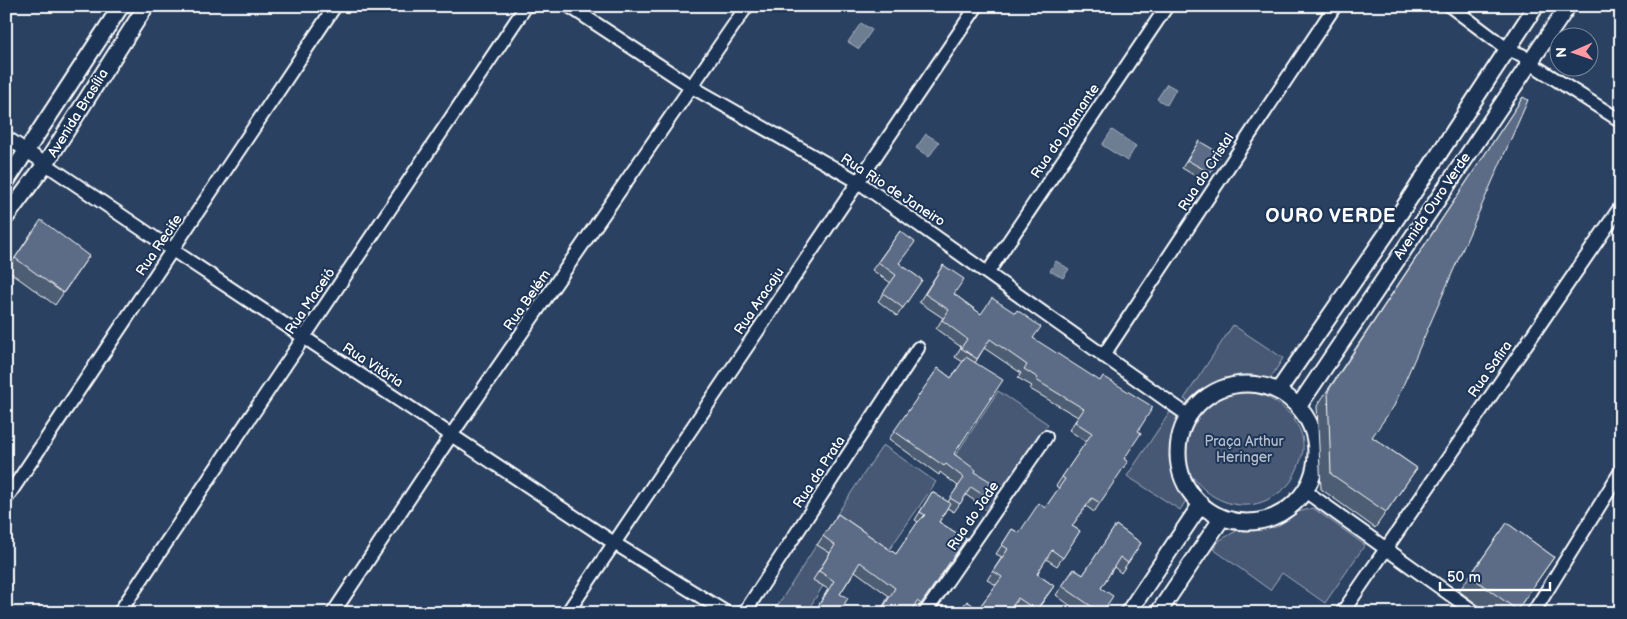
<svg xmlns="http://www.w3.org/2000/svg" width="1627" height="619" viewBox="0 0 1627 619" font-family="'Balsamiq Sans',sans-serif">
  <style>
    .green { fill: #465975; stroke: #a2acba }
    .water { fill: #6d7d92; stroke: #a7b1be }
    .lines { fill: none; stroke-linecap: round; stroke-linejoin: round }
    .minor-casing { stroke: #fff; stroke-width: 16 }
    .tertiary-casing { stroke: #fff; stroke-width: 19 }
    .minor { stroke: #1d3557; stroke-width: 12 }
    .tertiary { stroke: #1d3557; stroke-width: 15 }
    .wall { fill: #4e5d73; stroke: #fff }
    .building { fill: #5b6c86; stroke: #fff }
    .labels { text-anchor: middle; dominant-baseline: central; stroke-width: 4; stroke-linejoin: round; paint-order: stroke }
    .street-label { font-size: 14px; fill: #fff; stroke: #1d3557 }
    .park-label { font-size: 14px; fill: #b5bdc8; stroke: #1d3557 }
    .district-label { font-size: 19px; font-weight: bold; letter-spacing: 1px; fill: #fff; stroke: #1d3557 }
  </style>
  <rect width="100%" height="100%" fill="#2a4161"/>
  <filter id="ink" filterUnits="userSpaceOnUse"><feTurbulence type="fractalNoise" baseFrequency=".02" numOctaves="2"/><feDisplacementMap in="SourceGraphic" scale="10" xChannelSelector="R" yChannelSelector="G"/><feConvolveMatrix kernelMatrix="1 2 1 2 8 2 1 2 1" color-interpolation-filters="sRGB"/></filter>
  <g filter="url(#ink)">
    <!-- green -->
    <path class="green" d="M1233 325 1283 358 1269 381C1233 371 1216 379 1189 402L1184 399Z
      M998 391 1048 424 989 512 976 503 985 491 953 459Z
      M1229 391C1235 391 1242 390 1248 391 1274 395 1306 420 1303 450 1302 460 1297 469 1293 478 1288 488 1276 495 1267 500 1242 512 1213 502 1196 481 1193 477 1188 473 1187 469 1180 444 1188 412 1211 398 1216 395 1223 393 1229 391Z
      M1170 412 1177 416 1169 457 1187 499 1180 510 1127 476Z
      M883 445 936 482 887 553 835 517Z
      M1313 508 1365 545 1325 603 1282 573 1270 590 1213 549 1220 540 1238 530 1276 527 1298 512Z
      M817 544 831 553 823 586 806 613H773Z"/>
    <!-- water -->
    <path class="water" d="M861 23 872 30 859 49 848 42Z
      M1167 84 1176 89 1167 105 1157 99Z
      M1112 130 1136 146 1127 161 1102 145Z
      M926 134 939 142 929 157 916 148Z
      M1056 261 1069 269 1063 278 1050 271Z"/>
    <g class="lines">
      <defs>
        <path id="minor" d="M569 6 692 87 857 181 1189 416
          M1450 6 1507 49 1522 55 1530 63 1621 121
          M6 137 174 251 614 543 727 613
          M988 272 1167 6
          M1103 356 1335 6
          M1305 491 1476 613
          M6 499 335 6
          M119 613 526 6
          M333 613 452 434 747 6
          M567 613 977 6
          M744 613 918 348
          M925 613 1046 437
          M1342 613 1621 206
          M1533 613 1621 471"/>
        <path id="tertiary" d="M6 182 121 6
          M6 217 46 163 146 6
          M1178 453a69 69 0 1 1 138 0a69 69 0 1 1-138 0Z
          M1278 391 1387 233 1536 6
          M1298 407 1568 6
          M1128 613 1201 504
          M1158 613 1222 518"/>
      </defs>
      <!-- minor casing -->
      <use href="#minor" class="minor-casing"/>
      <!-- tertiary casing -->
      <use href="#tertiary" class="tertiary-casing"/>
      <!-- minor -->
      <use href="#minor" class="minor"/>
      <!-- tertiary -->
      <use href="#tertiary" class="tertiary"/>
    </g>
    <!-- wall -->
    <path class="wall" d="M1523 97 1372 437 1417 468 1375 528 1321 489 1317 406Z
      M1199 141 1210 173 1204 181 1182 168Z
      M900 231 899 263 922 280 897 316 878 301 891 283 872 270Z
      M32 232 89 256 55 305 7 270Z
      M943 265 954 294 981 314 1033 338 1138 431 1124 459 1100 503 1094 512 1086 506 1072 526 1080 531 1057 566 1046 559 1037 574 1054 586 1035 613H1021L1012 606 1008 613H958L967 601 978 609 996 585 987 580 1002 557 996 554 1007 537 1012 529 1019 533 1045 508 1059 488 1056 486 1086 442 1069 430 1078 417 1030 389 1032 386 1018 378 1021 373 984 348 975 363 954 454 975 472 983 495 978 503 966 495 954 512 947 508 939 522 966 539 915 612 912 610 910 613H879L889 596 855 571 840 594 839 613H814L828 589 813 580 830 553 817 545 838 514 896 554 918 522 915 520 932 492 948 502 958 486 940 472 939 475 889 439 938 368 951 378 963 362 955 357 961 347 936 329 943 318 919 302Z
      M1507 523 1554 557 1515 613H1489L1459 591Z
      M1116 525 1141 543 1121 573 1114 567 1101 588 1102 613H1080L1056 595 1074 569 1083 575Z"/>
    <!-- building -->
    <path class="building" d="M1523 97 1528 100 1394 406 1372 437 1417 468 1386 512 1331 474 1328 391Z
      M1199 141 1221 154 1210 173 1187 160Z
      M41 220 89 256 63 293 15 258Z
      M900 231 915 242 899 263 922 280 903 308 883 293 896 275 878 262Z
      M943 265 964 279 954 294 981 314 992 298 1015 313 1017 310 1041 327 1033 338 1100 381 1103 376 1153 407 1138 431 1141 433 1124 459 1128 461 1100 503 1092 498 1072 526 1080 531 1063 558 1052 550 1037 574 1054 586 1036 610 1018 598 1008 613H960L959 612 967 601 978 609 1002 577 993 571 1008 549 1002 545 1012 529 1019 533 1039 503 1045 508 1065 479 1062 477 1092 433 1075 422 1084 409 1036 380 1038 378 1024 369 1027 365 990 339 977 359 961 348 967 339 942 320 949 310 925 294Z
      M966 357 1003 380 954 454 976 470 975 472 991 482 983 495 971 487 960 504 950 498 964 478 946 464 944 466 894 431 938 368 951 378Z
      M932 492 950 503 939 522 966 539 921 604 917 601 910 613H880L895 588 860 562 840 594 848 598 839 613H814L834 581 819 571 835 545 823 536 838 514 896 554 917 523 925 515 920 512Z
      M1507 523 1554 557 1517 610 1470 576Z
      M1116 525 1141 543 1128 563 1120 557 1101 588 1113 596 1102 613H1101L1062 586 1074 569 1083 575Z"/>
  </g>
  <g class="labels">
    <!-- street labels -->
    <g class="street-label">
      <text transform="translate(78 113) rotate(-58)">Avenida Brasília</text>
      <text transform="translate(1065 131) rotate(-56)">Rua do Diamante</text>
      <text transform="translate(1206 172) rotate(-57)">Rua do Cristal</text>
      <text transform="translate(893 190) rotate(33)">Rua Rio de Janeiro</text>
      <text transform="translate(1432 206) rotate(-56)">Avenida Ouro Verde</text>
      <text transform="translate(159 245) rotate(-56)">Rua Recife</text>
      <text transform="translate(527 300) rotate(-55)">Rua Belém</text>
      <text transform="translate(310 301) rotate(-56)">Rua Maceió</text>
      <text transform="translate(759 301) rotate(-56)">Rua Aracaju</text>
      <text transform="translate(373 365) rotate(33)">Rua Vitória</text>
      <text transform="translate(1490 369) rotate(-55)">Rua Safira</text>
      <text transform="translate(819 472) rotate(-57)">Rua da Prata</text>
      <text transform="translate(973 516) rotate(-56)">Rua do Jade</text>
    </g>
    <!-- park labels -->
    <g class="park-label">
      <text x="1244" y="441">Praça Arthur<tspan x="1244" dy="16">Heringer</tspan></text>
    </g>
    <!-- district labels -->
    <g class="district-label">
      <text x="1331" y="216">OURO VERDE</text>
    </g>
  </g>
  <!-- margin -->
  <rect width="1627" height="619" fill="none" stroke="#1d3557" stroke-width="25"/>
  <rect x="12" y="12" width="1602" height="594" fill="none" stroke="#fff" stroke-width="2" filter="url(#ink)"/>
  <!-- north arrow -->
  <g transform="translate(1574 52) rotate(268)"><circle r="24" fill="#1d3557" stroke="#77869a"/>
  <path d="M0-4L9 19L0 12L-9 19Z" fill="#ff9aa2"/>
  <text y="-8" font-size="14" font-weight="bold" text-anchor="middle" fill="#ffffff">N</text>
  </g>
  <!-- scale -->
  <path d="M1440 582v8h110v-8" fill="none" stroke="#ffffff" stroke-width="2.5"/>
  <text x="1447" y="582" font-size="15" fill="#ffffff" stroke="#1d3557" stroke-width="4" paint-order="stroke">50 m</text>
</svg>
